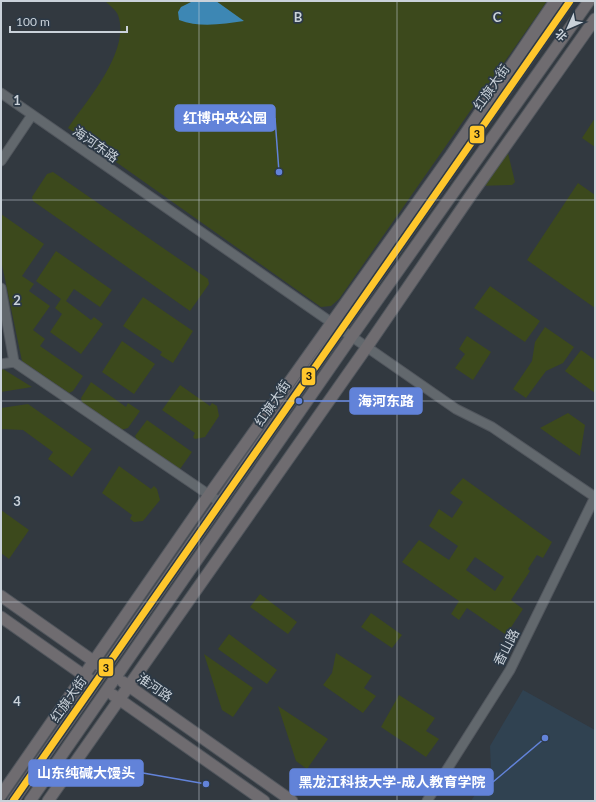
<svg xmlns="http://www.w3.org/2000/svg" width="596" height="802" viewBox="0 0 596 802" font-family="Lato,'Noto Sans SC',sans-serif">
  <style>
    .built { fill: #304251 }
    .green { fill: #3c491c; fill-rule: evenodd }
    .water { fill: #3d87b4 }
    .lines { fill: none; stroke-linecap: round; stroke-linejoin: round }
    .minor-casing { stroke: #51565d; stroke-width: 11 }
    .major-casing { stroke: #51565d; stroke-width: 13 }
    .minor { stroke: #62686d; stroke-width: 9 }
    .major { stroke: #6f6c70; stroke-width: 11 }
    .metro-1-casing { stroke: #2c3946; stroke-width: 10 }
    .metro-1 { stroke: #ffc72c; stroke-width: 7 }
    .grid { fill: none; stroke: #cad2da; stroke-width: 1; stroke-opacity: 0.55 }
    .labels { text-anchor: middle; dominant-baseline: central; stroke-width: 3.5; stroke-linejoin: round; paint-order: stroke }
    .street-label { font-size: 13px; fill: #cad2da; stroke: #2c3946 }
    .grid-label { font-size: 13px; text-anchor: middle; font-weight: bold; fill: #cad2da; stroke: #2c3946; stroke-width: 3.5; stroke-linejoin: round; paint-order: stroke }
    .leader { fill: none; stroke: #6283d9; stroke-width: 1.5 }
    .callout-dot { fill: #6283d9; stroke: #2c3946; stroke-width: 1.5 }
    .callout { fill: #6283d9; stroke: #6283d9; stroke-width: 1.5 }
    .callout-label { font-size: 14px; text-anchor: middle; font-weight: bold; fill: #fff }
    .line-badge { stroke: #2c3946; stroke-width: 1.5 }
    .pale-badge-label { font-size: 11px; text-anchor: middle; font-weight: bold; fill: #111 }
  </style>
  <rect width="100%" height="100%" fill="#323940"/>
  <!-- built -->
  <path class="built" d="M523 690 595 730V801H471L491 769 490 746Z"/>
  <!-- green -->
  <path class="green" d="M105 1H547L339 299 331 306 321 307 68 128C87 100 131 51 118 15 116 10 109 5 105 1Z
    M595 118V147L582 138Z
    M506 145 515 182 512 185 476 186Z
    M53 172 208 279 209 284 190 311 33 201 32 197 47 174Z
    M578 183 595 195V308L527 260Z
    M1 214 44 244 22 276 34 284 29 291 50 306 33 330 45 339 40 346 83 376 73 391 69 393 22 361 1 260Z
    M56 251 112 290 100 307 74 289 66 301 91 320 94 317 103 324 81 354 50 332 62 314 55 308 61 299 36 281Z
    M490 286 540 321 525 342 474 308Z
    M143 297 193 331 173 363 160 355 162 352 123 326Z
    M545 327 574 347 563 363 546 371 526 398 513 389 532 361 535 342Z
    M467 336 491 352 473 380 455 368 465 354 459 349Z
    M122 341 155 364 134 394 102 372Z
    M581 350 595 360V393L565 371Z
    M3 369 32 387 1 392V370Z
    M91 382 126 407 128 403 140 411 128 428 121 430 82 403 81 398Z
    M180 385 210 406 212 403 217 406 219 416 205 437 195 439 193 437 195 433 162 410Z
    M28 404 92 449 72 477 48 459 53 452 23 430 1 429V408Z
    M568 413 585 425 580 456 540 428Z
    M147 420 192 452 180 469 137 440 135 436Z
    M119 466 151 489 154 486 157 489 160 500 143 521 134 522 130 519 132 515 102 493Z
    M463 478 552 542 543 558 537 555 528 569 530 571 511 600 523 609 506 635 512 639 467 608 459 620 451 614 459 601 402 562 419 540 449 560 458 546 429 526 439 509 452 518 463 502 450 493ZM475 557 504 577 495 591 466 570Z
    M1 510 29 530 9 559 1 553Z
    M260 594 297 622 288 634 250 607Z
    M371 613 402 635 392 648 361 627Z
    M229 634 277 670 267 684 218 649Z
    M336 653 372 676 364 688 376 696 363 713 323 685 332 673Z
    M204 654 253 688 233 717 222 710Z
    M399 695 435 718 426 731 439 739 426 757 381 727Z
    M278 706 328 739 307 769 296 761Z"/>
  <!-- water -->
  <path class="water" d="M193 1H216L244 21C223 24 200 28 179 20L178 12 181 7Z"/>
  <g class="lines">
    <defs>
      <path id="minor" d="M1 93 456 409 492 427 595 497
        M1 161 32 115
        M1 288 14 362 1 364
        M14 362 221 503
        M427 801 510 670 595 497"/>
      <path id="major" d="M1 596 99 665
        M1 617 89 679
        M123 682 292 801
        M113 695 264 801
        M1 795 209 495 451 155 555 1
        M13 801 568 1
        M30 801 352 336 589 1
        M48 801 369 344 471 195 595 19"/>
    </defs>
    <!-- minor casing -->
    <use href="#minor" class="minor-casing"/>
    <!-- major casing -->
    <use href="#major" class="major-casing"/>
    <!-- minor -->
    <use href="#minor" class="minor"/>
    <!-- major -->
    <use href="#major" class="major"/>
    <defs>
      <path id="metro-1" d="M13 801 570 1"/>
    </defs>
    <!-- metro-1 casing -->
    <use href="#metro-1" class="metro-1-casing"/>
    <!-- metro-1 -->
    <use href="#metro-1" class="metro-1"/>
  </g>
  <!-- grid -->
  <path class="grid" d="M199 1V801M397 1V801M1 200H595M1 401H595M1 602H595"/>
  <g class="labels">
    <!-- street labels -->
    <g class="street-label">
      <text transform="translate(491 87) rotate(-55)">红旗大街</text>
      <text transform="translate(96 144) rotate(35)">海河东路</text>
      <text transform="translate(272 403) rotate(-56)">红旗大街</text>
      <text transform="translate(506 647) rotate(-63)">香山路</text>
      <text transform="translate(155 687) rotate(35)">淮河路</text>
      <text transform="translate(68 699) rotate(-55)">红旗大街</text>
    </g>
  </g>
  <g class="grid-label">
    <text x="298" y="22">B</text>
    <text x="497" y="22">C</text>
    <text x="17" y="105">1</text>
    <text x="17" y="305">2</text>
    <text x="17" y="506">3</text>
    <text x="17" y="706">4</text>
  </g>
  <!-- callouts -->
  <path class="leader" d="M279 172L275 118M299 401L350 401M206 784L143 773M545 738L493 782"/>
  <g class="callout-dot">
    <circle cx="279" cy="172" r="4"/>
    <circle cx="299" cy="401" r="4"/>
    <circle cx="206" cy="784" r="4"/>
    <circle cx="545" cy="738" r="4"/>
  </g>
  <g class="callout">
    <rect x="175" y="105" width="100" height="26" rx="4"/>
    <rect x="350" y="388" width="72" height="26" rx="4"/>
    <rect x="29" y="760" width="114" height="26" rx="4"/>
    <rect x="290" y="769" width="203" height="26" rx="4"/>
  </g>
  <g class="callout-label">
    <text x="225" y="123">红博中央公园</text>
    <text x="386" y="406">海河东路</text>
    <text x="86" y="778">山东纯碱大馒头</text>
    <text x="392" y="787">黑龙江科技大学-成人教育学院</text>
  </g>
  <g class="line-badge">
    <rect x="469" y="125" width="16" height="19" rx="4" fill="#ffc72c"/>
    <rect x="301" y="367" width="15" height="19" rx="4" fill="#ffc72c"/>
    <rect x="98" y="658" width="16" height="19" rx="4" fill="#ffc72c"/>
  </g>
  <g class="pale-badge-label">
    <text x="477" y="138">3</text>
    <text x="309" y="380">3</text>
    <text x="106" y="672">3</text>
  </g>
  <!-- border -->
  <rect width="596" height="802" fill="none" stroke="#cad2da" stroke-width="4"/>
  <!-- north arrow -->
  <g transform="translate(568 28) rotate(225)" stroke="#2c3946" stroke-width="3" paint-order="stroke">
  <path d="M0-3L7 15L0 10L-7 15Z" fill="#cad2da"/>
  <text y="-6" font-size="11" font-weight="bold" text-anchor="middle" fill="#cad2da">北</text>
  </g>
  <!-- scale -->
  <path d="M10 26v6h117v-6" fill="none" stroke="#cad2da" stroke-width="2"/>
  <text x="16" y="26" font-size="12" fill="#cad2da" stroke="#2c3946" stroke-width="3" paint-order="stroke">100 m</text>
</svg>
